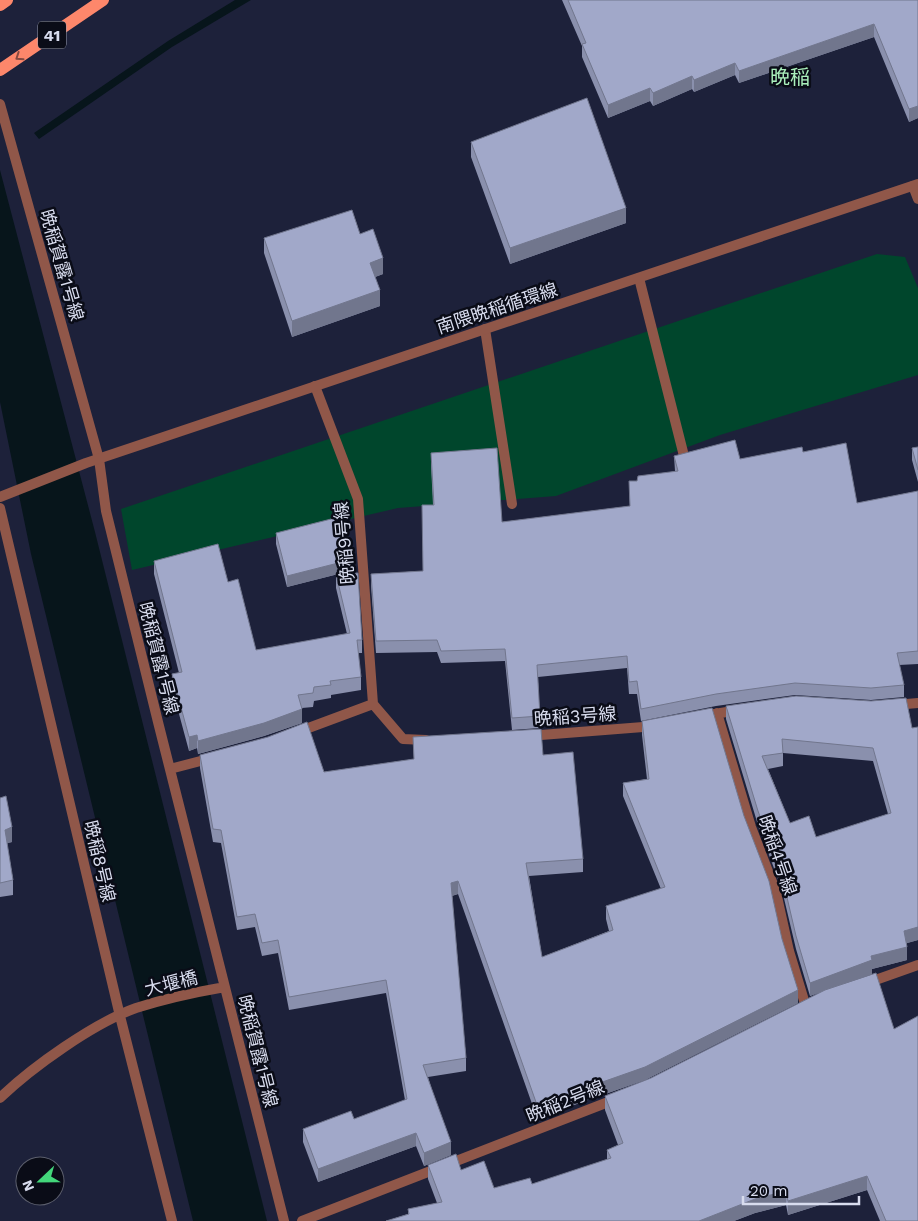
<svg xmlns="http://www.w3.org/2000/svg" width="918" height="1221" viewBox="0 0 918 1221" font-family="'Work Sans','Noto Sans JP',sans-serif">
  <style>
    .green { fill: #00462c }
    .water { fill: #07151b }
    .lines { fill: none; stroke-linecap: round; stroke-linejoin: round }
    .service { stroke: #905749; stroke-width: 10 }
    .minor { stroke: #905749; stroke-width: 10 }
    .tertiary { stroke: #905749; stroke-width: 10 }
    .primary { stroke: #fd876b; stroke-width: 12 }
    .wall { fill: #8a90ad; fill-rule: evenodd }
    .shaded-wall { fill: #71768d }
    .building { fill: #a1a8c9; stroke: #71768d; fill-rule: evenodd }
    .oneway { stroke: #844a41 }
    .labels { text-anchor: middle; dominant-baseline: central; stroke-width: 5; stroke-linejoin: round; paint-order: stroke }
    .shield { fill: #0a0c17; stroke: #9a9eae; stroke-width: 1 }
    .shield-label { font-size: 16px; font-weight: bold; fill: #d8dcee }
    .street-label { font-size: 18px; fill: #d8dcee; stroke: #0a0c17 }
    .quarter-label { font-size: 20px; fill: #aaf0bc; stroke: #0a0c17 }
  </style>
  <rect width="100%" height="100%" fill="#1d213a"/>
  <!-- green -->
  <path class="green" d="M877 254 905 257 918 288V375L720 435 556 496 398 508 132 570 121 509Z"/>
  <!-- water -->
  <path class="water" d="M235 0H251L172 47 39 139 34 133 168 41Z
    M0 170 95 532 267 1221H193L31 554 0 402Z"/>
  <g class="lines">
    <!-- service -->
    <path class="service" d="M639 278 684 456
      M485 329 512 504"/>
    <!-- minor -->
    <path class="minor" d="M0 104 99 459 106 511 158 722 284 1221
      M913 186 918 199
      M315 386 358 499 373 704
      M0 508 120 1016 172 1221
      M895 705 918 703
      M717 713 751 827 776 892 789 951 806 1007
      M702 716 739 710
      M295 733 373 704 403 739 426 740
      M528 736 656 726
      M170 769 212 758
      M867 983 918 965
      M0 1098C32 1067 94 1023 136 1008 164 999 196 992 225 987
      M302 1221 616 1099"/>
    <!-- tertiary -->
    <path class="tertiary" d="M0 497 86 463 918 184"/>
    <!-- primary -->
    <path class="primary" d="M0 5 7 0
      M0 70 103 0"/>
  </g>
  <!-- wall -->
  <path class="wall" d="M562 0H918V118L909 122 874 37 739 83 735 75 694 92 692 89 653 106 650 101 608 118 582 57V46Z
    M471 142 626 223 510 264 471 157Z
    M360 234 383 274 375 277 380 306 292 337 264 253V238Z
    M918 447V482L912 460V448Z
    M803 452 857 503 918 491V664L899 665 904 685V697L871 700 795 695 716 706 641 721 637 694H629L627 668 538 677 540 728 512 730 505 661 441 663 437 652 376 653 371 586V574L423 571 433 505 431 465V453L502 522 630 506 629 481H637L675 471 674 456 740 459Z
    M276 533 350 571 287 587 276 544Z
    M154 561 228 582 256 650 347 634 336 588V574L362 640V653H358L361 677V690L331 695V698L314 701 313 707 302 708V723L264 736 198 754 197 748 189 751 172 688V674L179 673 154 574Z
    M871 701 918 940 907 943V960L872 969V974L845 983 918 1221H880L867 1190 788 1215 786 1205 755 1213 734 1221H386L408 1214V1209L437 1203 428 1179V1165L461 1170 494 1188 532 1184 607 1160V1150L618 1145 605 1110V1096L651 1078 821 992 810 996 796 949 782 890 758 825 726 719V706ZM783 753 873 761 888 814 816 837 790 823 768 769 783 766Z
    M642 721 744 816 782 939 798 1003 645 1080 537 1118 458 894 452 896 466 1058V1071L428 1077 451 1155 424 1166 416 1146 318 1182 303 1142V1129L354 1119 405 1100 386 993 289 1010 278 953 262 956 255 927 237 930 221 843 213 842 200 768V755L324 772 414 759 413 737 543 755 583 859V872L529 876 542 957 609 931 606 919V906L661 889 623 796V783L647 779 642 735Z
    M0 798 12 842 7 843 13 880V895L0 897Z"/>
  <!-- shaded-wall -->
  <path class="shaded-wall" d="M874 24V37L739 83V71Z
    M735 63V75L694 92V80Z
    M692 76V89L653 106V93Z
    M650 88V101L608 118V105Z
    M918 106V118L909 122V109Z
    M626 208V223L510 264V248Z
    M383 258V274L370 279V263Z
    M380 290V306L292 337V321Z
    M350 560V571L287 587V576Z
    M302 709V723L264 736 198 754V741Z
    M197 735V748L189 751V737Z
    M12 827V842L5 844V830Z
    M458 881V894L451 896V883Z
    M918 927V940L904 944V931Z
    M907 947V960L872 969V974L810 996V983L871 956Z
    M798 990V1003L645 1080 537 1118V1105Z
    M416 1133V1146L318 1182V1169Z
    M451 1142V1155L424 1166V1153Z
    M867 1176V1190L788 1215V1201Z
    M786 1191V1205L755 1213 734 1221H699L755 1199Z"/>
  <!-- building -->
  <path class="building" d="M568 0H918V106L909 109 874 24 739 71 735 63 694 80 692 76 653 93 650 88 608 105 582 44 586 43Z
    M587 98 626 208 510 248 471 142Z
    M352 210 360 234 373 229 383 258 370 263 380 290 292 321 264 238Z
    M735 440 740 459 802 447 803 452 846 443 857 503 918 491V651L897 653 904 685 871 688 795 683 716 694 641 709 637 681 629 682 627 656 537 665 540 716 512 718 505 649 441 651 437 640 376 641 371 574 423 571 422 505H434L431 453 497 448 502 522 630 506 629 481H637L638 476 678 471 674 456Z
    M918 447V470L912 448Z
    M339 517 350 560 287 576 276 533Z
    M218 544 228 582 238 579 256 650 350 633 336 574 358 573 362 640H357L361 677 330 681 331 685 314 687 313 693 298 695 302 709 264 723 198 741 197 735 189 737 172 674 182 672 154 561Z
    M796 696 871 701 906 698 912 728 918 727V927L904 931 907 947 871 956 872 960 810 983 796 936 782 876 758 811 726 706ZM782 739 873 748 891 813 816 837 809 816 790 823 762 756 783 753Z
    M712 708 744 816 769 881 782 939 798 990 645 1067 537 1105 458 881 451 883 466 1058 423 1065 451 1142 424 1153 416 1133 318 1169 303 1129 351 1111 354 1119 407 1099 386 980 289 997 278 940 262 943 255 914 237 917 221 830 213 829 200 755 268 737 307 722 324 772 414 759 413 737 541 729 543 755 573 752 583 859 526 863 542 957 613 930 606 906 665 887 623 783 649 779 642 721Z
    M6 796 12 827 5 830 13 880 0 883V798Z
    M876 973 894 1029 918 1016V1221H886L867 1176 788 1201 786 1191 755 1199 699 1221H386L409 1214 408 1209 442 1202 428 1165 456 1154 461 1170 484 1161 494 1188 530 1178 532 1184 611 1158 607 1150 623 1143 605 1096 651 1078 825 990Z"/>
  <!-- one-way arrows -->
  <defs><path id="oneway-chevron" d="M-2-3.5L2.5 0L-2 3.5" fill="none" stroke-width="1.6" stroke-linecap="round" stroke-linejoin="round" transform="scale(1.25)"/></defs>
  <use class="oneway" href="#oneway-chevron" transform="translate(19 57) rotate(146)"/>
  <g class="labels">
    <!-- shield labels -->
    <rect class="shield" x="38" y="21.5" width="28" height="27" rx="4"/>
    <g class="shield-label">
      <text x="52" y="35">41</text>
    </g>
    <!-- street labels -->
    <g class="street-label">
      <text transform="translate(62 265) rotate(74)">晩稲賀露1号線</text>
      <text transform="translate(497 308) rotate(-18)">南隈晩稲循環線</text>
      <text transform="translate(344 543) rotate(-95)">晩稲9号線</text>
      <text transform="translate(159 658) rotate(76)">晩稲賀露1号線</text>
      <text transform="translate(575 716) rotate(-4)">晩稲3号線</text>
      <text transform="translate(778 855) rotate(71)">晩稲4号線</text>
      <text transform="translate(100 861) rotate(77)">晩稲8号線</text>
      <text transform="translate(171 983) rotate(-14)">大堰橋</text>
      <text transform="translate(258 1051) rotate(76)">晩稲賀露1号線</text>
      <text transform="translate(565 1101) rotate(-22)">晩稲2号線</text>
    </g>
    <!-- quarter labels -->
    <g class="quarter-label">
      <text x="790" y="77">晩稲</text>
    </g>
  </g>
  <!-- north arrow -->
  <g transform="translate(40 1181) rotate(248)"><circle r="24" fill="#0a0c17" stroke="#5c5f6d"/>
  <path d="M0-4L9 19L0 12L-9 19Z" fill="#43d77b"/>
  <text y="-8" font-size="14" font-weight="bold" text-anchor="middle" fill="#d8dcee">N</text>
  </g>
  <!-- scale -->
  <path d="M743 1196v8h116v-8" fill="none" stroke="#d8dcee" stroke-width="2.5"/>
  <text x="750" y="1196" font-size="15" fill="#d8dcee" stroke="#0a0c17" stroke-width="4" paint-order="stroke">20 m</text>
</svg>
